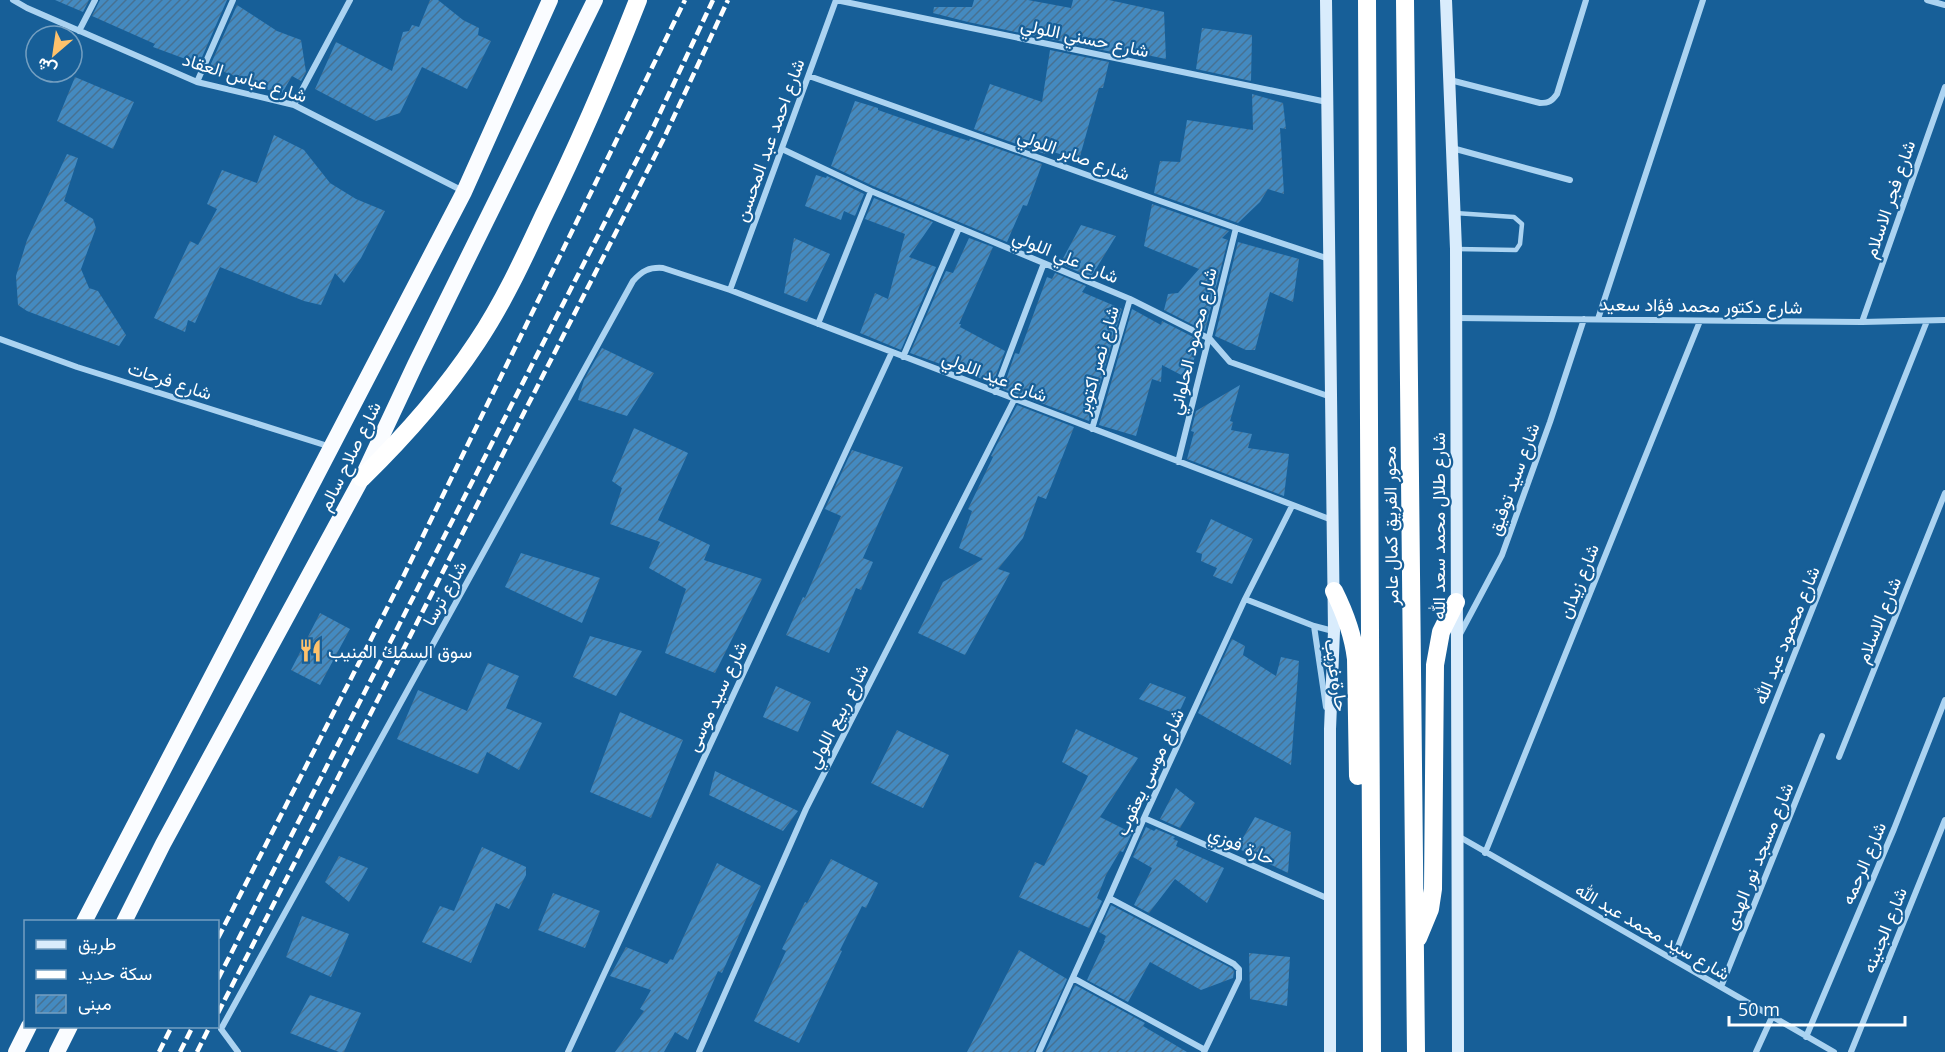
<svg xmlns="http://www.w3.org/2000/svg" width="1945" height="1052" viewBox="0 0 1945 1052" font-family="'Open Sans',Vazirmatn,sans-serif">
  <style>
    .building { fill: url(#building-hatch) }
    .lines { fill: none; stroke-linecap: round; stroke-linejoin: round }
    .service { stroke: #abd3f1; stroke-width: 4.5 }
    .minor { stroke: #abd3f1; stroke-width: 6 }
    .secondary { stroke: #d9ecfc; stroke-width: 12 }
    .trunk { stroke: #fafcff; stroke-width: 16 }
    .motorway { stroke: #fff; stroke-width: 18 }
    .rail { stroke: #fff; stroke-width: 4.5; stroke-dasharray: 10 4.5; stroke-linecap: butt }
    .labels { text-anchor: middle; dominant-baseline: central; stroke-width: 4.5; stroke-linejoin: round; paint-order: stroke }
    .street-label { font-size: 18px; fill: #fff; stroke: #175f98 }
    .poi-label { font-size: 18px; fill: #fff; stroke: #175f98; text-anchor: start }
  </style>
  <defs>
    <pattern id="building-hatch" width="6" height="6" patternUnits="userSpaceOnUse" patternTransform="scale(1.5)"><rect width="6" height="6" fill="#448ac0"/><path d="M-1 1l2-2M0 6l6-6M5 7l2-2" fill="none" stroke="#477192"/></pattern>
  </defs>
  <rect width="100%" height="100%" fill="#175f98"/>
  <!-- building -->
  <path class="building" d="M55 0H89L83 12Z
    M100 0H227L199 64 153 47 155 44 92 16Z
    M430 0H438L463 20 479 28 478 35 491 41 467 89 422 67 400 113 376 121 315 89 336 42 392 71 403 32 409 31 412 25 419 27Z
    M974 0H1028L1071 8 1073 0H1109L1164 12 1166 59 1113 48 1112 52 968 22 933 13 934 7H972Z
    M237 5 277 31 301 40 306 72 301 81 292 76 281 95 210 66Z
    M1202 28 1252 35 1251 81 1196 69Z
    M1050 50 1109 62 1103 88H1099L1079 160 1047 150 1045 154 974 129 990 84 1042 102Z
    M75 77 134 102 113 149 57 121Z
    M1252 94 1283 103 1286 129 1280 128 1284 194 1268 189 1260 202 1238 223 1154 193 1160 161 1180 162 1187 120 1253 130Z
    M855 101 878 108V110L941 132 969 141 970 139 1042 164 1027 206 1023 205 1007 242 873 186 831 166Z
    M274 135 304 150 330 183 356 199 385 211 361 258 344 283 335 273 321 305 304 301 220 267 195 323 188 320 185 332 154 318 190 241 198 245 217 209 207 204 222 170 257 183Z
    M67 154 78 158 64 201 93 219 96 228 81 269 89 288 98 291 126 335 119 346 27 311 18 305 16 276 27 240Z
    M816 175 826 178 827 176 864 194 855 216 844 211 841 220 805 206Z
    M874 198 933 222 909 257 936 267 901 350 860 333 875 293 888 299 905 234 865 219Z
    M1152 204 1229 231 1222 238 1228 240 1205 331 1164 310 1168 294 1178 293 1199 269 1144 246Z
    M1081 225 1116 236 1091 277 1060 264Z
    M794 238 830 254 807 302 784 293Z
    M969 238 993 247 959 324H961L960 327 1005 351 993 383 910 353 946 271 953 273Z
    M1238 242 1299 259 1293 302 1270 292 1255 350H1246L1215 336Z
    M1055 273 1086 286 1082 292 1122 309 1089 421 1003 389 1015 353 1019 354 1047 277 1052 279Z
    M1132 309 1161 325 1162 321 1199 340 1189 379 1162 365 1161 382 1152 379 1136 436 1099 425Z
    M602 348 654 373 627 416 578 400 584 380Z
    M1240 385 1230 421 1233 422 1231 430 1252 434 1248 448 1289 454 1284 496 1187 459 1194 432 1191 431 1196 411Z
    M1017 405 1074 427 1046 499 1038 496 1023 538 998 569 1010 573 965 655 918 633 943 582 983 559 959 548 972 511 968 509 993 457 991 456Z
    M634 428 688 453 658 520 710 545 704 560 762 579 715 673 665 653 686 589 649 568 660 542 610 524 622 488 612 481Z
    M852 450 903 467 863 558 873 562 861 590 856 588 829 653 786 635 803 597 805 598 841 516 825 509Z
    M1211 519 1253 539 1232 584 1213 576 1217 568 1201 561 1202 554 1196 552Z
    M521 553 600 578 582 623 505 587Z
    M320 613 350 629 320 685 291 670Z
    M590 636 642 651 616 696 573 677Z
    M1232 639 1245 646 1243 655 1276 676 1281 657 1299 661 1291 765 1198 713Z
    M488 663 519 676 506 708 542 723 519 770 487 752 478 774 397 739 418 690 467 711Z
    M1150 683 1186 697 1178 715 1139 699Z
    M776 686 811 702 798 732 763 717Z
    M620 712 683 740 651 818 590 792Z
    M1076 729 1138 758 1100 817 1132 833 1123 852 1120 851 1106 875 1097 898 1102 901 1089 928 1019 897 1035 862 1044 866 1088 776 1062 762Z
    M897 730 949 755 923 808 871 783Z
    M715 771 798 811 783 831 709 795Z
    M1176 788 1195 803 1180 828 1160 819Z
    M1255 817 1291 832 1288 873 1237 848Z
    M1146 827 1154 831 1156 829 1175 837 1173 839 1178 841 1176 846 1224 868 1207 903 1175 879 1149 913 1134 905 1152 868 1133 857Z
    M482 847 526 867V875L509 909 496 903 471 963 422 942 440 906 454 911Z
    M339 856 368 868 349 902 325 882Z
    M831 859 878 883 866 908 862 906 840 950 842 951 799 1043 754 1021 786 951 782 949 805 902 807 903Z
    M717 863 761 886 722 973 718 971 688 1040 675 1032 664 1052H615L644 1011 640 1009 651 990 610 976 626 947 667 964 670 959 673 960Z
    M553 893 600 911 585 948 538 930Z
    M1111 905 1231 968 1234 971 1233 978 1201 990 1150 962 1128 1002 1087 980 1105 941H1104L1106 936 1099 932Z
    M302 916 349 934 331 977 286 957Z
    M1019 950 1067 979 1034 1052H967Z
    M1249 953 1290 957 1287 1006 1250 999Z
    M1075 985 1145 1023 1143 1026 1187 1052H1045Z
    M310 995 361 1013 344 1052H339L290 1033Z"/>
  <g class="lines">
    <!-- service -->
    <path class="service" d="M1455 213 1514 217 1522 224 1520 244 1516 250 1456 249"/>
    <!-- minor -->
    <path class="minor" d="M13 0 27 8 197 82 294 105 463 191
      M836 0 1327 102
      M1927 0 1945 5
      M79 31 95 0
      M809 76 1236 228 1329 259
      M1450 80 1540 103C1549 103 1552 101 1557 94L1586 0
      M197 82 233 0
      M294 105 350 0
      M1452 148 1570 180
      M782 149 871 191 1130 299 1210 339 1230 362 1331 397
      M730 290 836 0
      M1457 318 1862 322 1945 320
      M1598 319 1703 0
      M1862 322 1945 87
      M818 324 871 191
      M0 339 77 367 331 447
      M903 357 959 228
      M995 392 1044 263
      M1092 429 1130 299
      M1178 462 1236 228
      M1245 599 1314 626 1333 631
      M1314 626 1326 707
      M1460 634 1502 555 1550 422 1584 319
      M1839 757 1945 493
      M1144 818 1329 899
      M1458 836 1834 1052
      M1485 853 1700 321
      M1109 898 1234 964 1239 969V979L1204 1052
      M1673 959 1927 321
      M1073 978 1205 1050
      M1721 987 1822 736
      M1806 1037 1894 829 1945 700
      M238 1052 221 1029 633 281C642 271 649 267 663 268L730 290 1332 520
      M568 1052 892 352
      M699 1052 806 809 1014 400
      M1039 1052 1109 898 1144 818 1245 599 1292 506
      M1756 1052 1772 1017
      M1851 1052 1945 820"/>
    <!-- secondary -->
    <path class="secondary" d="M1326 0 1334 631 1330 729V1052
      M1446 0 1456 249 1458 1052"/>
    <!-- trunk -->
    <path class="trunk" d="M84 922 464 192 550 0
      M124 922 163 844 362 478 415 365 595 0
      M16 1052 29 1026
      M57 1052 70 1026"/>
    <!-- motorway -->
    <path class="motorway" d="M1367 0 1372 1052
      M1405 0 1416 1052
      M362 478C405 436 444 392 477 342 503 303 523 260 543 217 578 146 609 74 638 0
      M1334 591C1345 613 1353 634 1356 659L1358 776
      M1418 938 1430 909 1433 889 1435 665 1441 632 1456 602"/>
    <!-- rail -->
    <path class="rail" d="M218 938 403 577 685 0
      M218 979 651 132 713 0
      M218 1013 664 138 728 0
      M159 1052 172 1026
      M180 1052 193 1026
      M197 1052 210 1026"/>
  </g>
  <!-- icons -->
  <defs>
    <symbol id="restaurant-bare" viewBox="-9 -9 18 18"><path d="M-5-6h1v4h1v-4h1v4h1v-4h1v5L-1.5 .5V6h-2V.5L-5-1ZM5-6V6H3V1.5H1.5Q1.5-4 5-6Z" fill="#ffc26b" stroke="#175f98" stroke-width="2.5" paint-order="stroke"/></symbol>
  </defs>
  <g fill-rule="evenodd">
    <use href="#restaurant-bare" x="294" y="634" width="33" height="33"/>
  </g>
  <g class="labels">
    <!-- street labels -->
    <g class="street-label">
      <text transform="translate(1085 37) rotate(12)">شارع حسني اللولي</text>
      <text transform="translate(245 77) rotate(17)">شارع عباس العقاد</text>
      <text transform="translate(769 140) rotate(-70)">شارع احمد عبد المحسن</text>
      <text transform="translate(1074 154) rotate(20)">شارع صابر اللولي</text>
      <text transform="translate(1889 199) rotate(-71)">شارع فجر الاسلام</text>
      <text transform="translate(1066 256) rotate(22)">شارع علي اللولي</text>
      <text transform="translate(1701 305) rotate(1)">شارع دكتور محمد فؤاد سعيد</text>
      <text transform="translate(1192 341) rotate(-76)">شارع محمود الحلواني</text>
      <text transform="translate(1097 360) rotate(-74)">شارع نصر اكتوبر</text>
      <text transform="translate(995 376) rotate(21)">شارع عيد اللولي</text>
      <text transform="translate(170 380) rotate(18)">شارع فرحات</text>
      <text transform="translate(349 456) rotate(-64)">شارع صلاح سالم</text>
      <text transform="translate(1513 479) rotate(-70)">شارع سيد توفيق</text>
      <text transform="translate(1390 526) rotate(-91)">محور الفريق كمال عامر</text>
      <text transform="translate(1438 526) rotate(-90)">شارع طلال محمد سعد الله</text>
      <text transform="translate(1578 581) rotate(-68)">شارع زيدان</text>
      <text transform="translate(444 593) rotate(-61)">شارع ترسا</text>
      <text transform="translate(1878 620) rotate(-68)">شارع الاسلام</text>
      <text transform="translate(1786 635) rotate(-68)">شارع محمود عبد الله</text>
      <text transform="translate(1337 675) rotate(81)">حارة غريب</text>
      <text transform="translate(716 696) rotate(-65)">شارع سيد موسى</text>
      <text transform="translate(837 716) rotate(-63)">شارع ربيع اللولي</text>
      <text transform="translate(1149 772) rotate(-65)">شارع موسى يعقوب</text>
      <text transform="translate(1242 845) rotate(24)">حارة فوزي</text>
      <text transform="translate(1758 856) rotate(-68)">شارع مسجد نور الهدى</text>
      <text transform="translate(1863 863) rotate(-67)">شارع الرحمه</text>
      <text transform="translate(1884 930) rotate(-68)">شارع الجنينه</text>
      <text transform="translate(1653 931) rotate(30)">شارع سيد محمد عبد الله</text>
    </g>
    <!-- poi labels -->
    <g class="poi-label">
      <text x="328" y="651">سوق السمك المنيب</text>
    </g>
  </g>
  <!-- legend -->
  <rect x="24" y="920" width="195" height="108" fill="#175f98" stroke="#749fc1" stroke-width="1.5"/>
  <rect x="36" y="940" width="30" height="9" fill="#d9ecfc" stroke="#749fc1" stroke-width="1.5"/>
  <text x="78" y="950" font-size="18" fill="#ffffff">طريق</text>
  <rect x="36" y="970" width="30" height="9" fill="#ffffff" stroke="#749fc1" stroke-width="1.5"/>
  <text x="78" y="980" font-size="18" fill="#ffffff">سكة حديد</text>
  <rect x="36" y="995" width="30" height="18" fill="url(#building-hatch)" stroke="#749fc1" stroke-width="1.5"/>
  <text x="78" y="1010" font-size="18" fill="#ffffff">مبنى</text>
  <!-- north arrow -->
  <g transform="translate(54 54) rotate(209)"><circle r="28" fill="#175f98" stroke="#749fc1" stroke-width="1.5"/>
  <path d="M0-4.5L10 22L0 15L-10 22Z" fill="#ffc26b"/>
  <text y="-9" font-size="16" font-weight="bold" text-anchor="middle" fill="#ffffff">ش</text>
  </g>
  <!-- scale -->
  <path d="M1729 1016v9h176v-9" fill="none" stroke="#ffffff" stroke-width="3"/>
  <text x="1738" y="1016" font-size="18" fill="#ffffff" stroke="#175f98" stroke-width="4.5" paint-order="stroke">50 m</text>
</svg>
